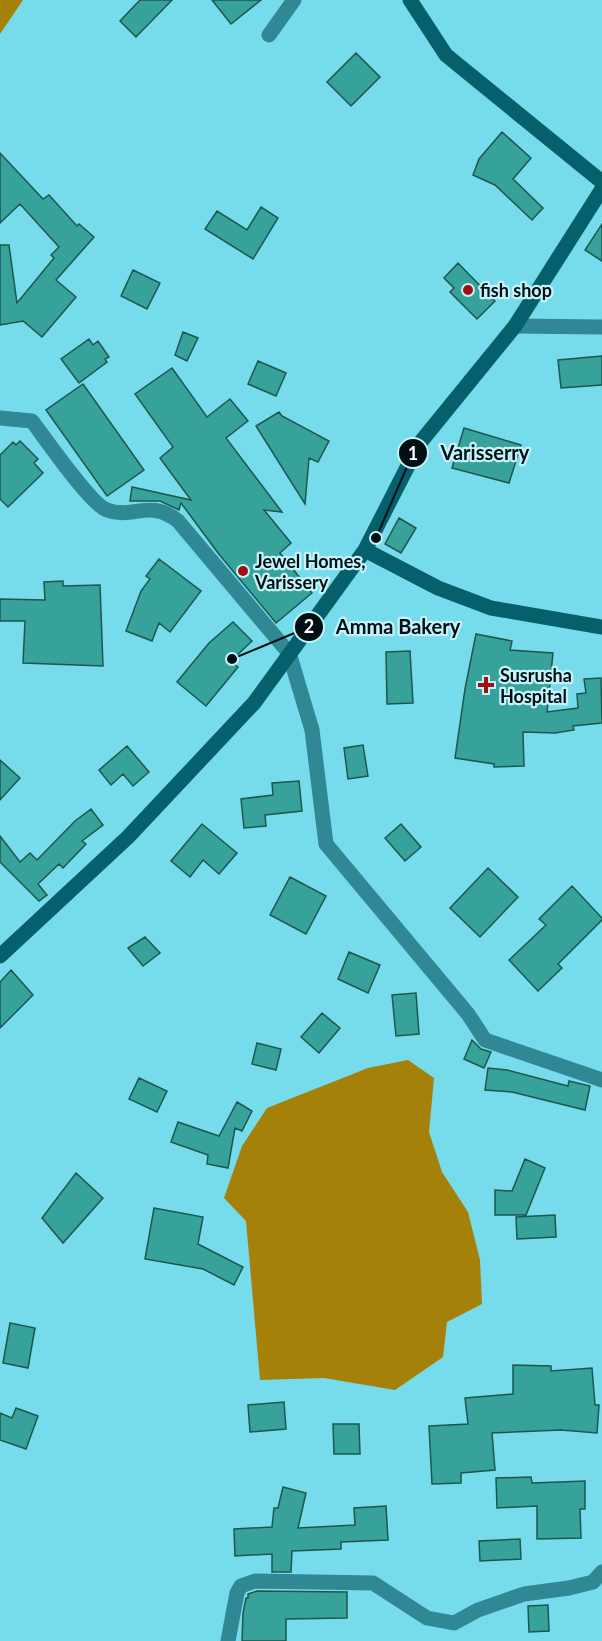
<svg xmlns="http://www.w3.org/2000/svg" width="602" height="1641" viewBox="0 0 602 1641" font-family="Lato,sans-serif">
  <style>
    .water { fill: #a68109 }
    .building { fill: #37a29a; stroke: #1e5651; stroke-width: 1.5 }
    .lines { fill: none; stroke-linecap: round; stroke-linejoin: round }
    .minor { stroke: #308894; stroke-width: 15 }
    .secondary { stroke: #06606b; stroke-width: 15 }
    .poi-dot { fill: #a50e10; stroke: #c5f3fb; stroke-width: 2 }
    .labels { text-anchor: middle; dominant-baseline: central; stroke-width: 4.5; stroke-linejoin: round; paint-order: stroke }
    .poi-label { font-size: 18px; font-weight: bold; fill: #000f12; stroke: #c5f3fb; text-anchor: start }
    .leader { fill: none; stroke: #000f12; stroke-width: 2 }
    .callout-dot { fill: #000f12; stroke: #c5f3fb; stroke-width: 2 }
    .mark-label { font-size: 18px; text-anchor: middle; font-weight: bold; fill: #fff }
    .callout-label { font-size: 20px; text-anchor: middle; font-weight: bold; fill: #000f12; stroke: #c5f3fb; stroke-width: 4.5; stroke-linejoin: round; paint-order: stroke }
  </style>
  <rect width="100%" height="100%" fill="#76dbea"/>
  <!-- water -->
  <path class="water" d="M0 0H23L0 34Z
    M408 1060 434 1078 429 1132 442 1172 468 1212 480 1260 482 1304 447 1322 443 1357 395 1390 324 1378 260 1380 246 1221 224 1198 242 1146 267 1108 368 1068Z"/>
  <!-- building -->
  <path class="building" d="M140 0H172L136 37 120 21Z
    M212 0H261L231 24Z
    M356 53 380 77 351 106 327 82Z
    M502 132 531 158 513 179 543 208 532 220 495 185 473 175 479 159Z
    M0 153 43 199 49 195 77 226 79 224 94 237 56 280 76 297 42 337 23 321 0 325V245H9L17 303 54 258 51 255 59 247 20 204 0 223Z
    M261 207 278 218 253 259 205 229 217 211 247 230Z
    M602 224V261L585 250Z
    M458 263 495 301 477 319 450 292 454 288 444 278Z
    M133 270 160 283 147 309 121 296Z
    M183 332 198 338 187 361 175 355Z
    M89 339 93 345 98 341 109 357 105 359 107 362 79 383 61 359Z
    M602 356V385L561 388 558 360Z
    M258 361 286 373 276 396 248 384Z
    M172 368 207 417 230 399 248 421 226 438 282 512 264 510 291 543 280 553 312 593 276 623 218 553 181 503 179 510 160 501H130L132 487 191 500 160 458 173 447 135 394Z
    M83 384 144 470 107 496 46 410Z
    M279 412 282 416 329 441 318 462 309 458 305 504 256 426Z
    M464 428 521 445 509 483 452 468Z
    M20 441 38 459 34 463 43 473 8 507 0 499V455L13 442 16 445Z
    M399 518 416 528 401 553 385 544Z
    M159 559 201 591 170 632 159 623 152 641 126 631 141 591 150 579 146 576Z
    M63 581V586L100 585 103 666 23 663 25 621H0V599L45 600 44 582Z
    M233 622 252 641 231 661 238 667 206 706 177 682 209 643Z
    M476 634 512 641 510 650 553 653 547 712 578 708 577 694 586 693 584 679 601 678 602 723 573 726 574 730 555 733 523 732 524 766 494 767V764L455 758 465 689Z
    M410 651 413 703 387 704 386 652Z
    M363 745 368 776 348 779 344 748Z
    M127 746 149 772 133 786 123 774 111 785 99 770Z
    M0 760 20 778 0 800Z
    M299 781 302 811 265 815 266 826 244 828 241 799 273 795 272 783Z
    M91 809 103 825 82 841 86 844 63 868 59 864 38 884 47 895 39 901 0 862V836L20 862 30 853 37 860 75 821Z
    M202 824 237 853 219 874 203 860 190 877 171 861Z
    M401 824 421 847 405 861 385 838Z
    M488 868 518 897 480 937 450 908Z
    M290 877 326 896 306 934 270 915Z
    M572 886 602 918V920L558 964 562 968 538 991 509 960 546 925 539 919Z
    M145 937 160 953 143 966 128 948Z
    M349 952 380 965 368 993 338 979Z
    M11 970 33 995 0 1028V982Z
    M416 993 419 1034 396 1036 392 995Z
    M322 1013 340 1028 319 1053 301 1037Z
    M472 1040 481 1049 491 1052 484 1068 464 1059Z
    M257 1043 281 1049 276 1070 252 1064Z
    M488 1068 507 1070 568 1086 569 1081 590 1086 585 1110 512 1092 485 1090Z
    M139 1078 167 1091 157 1112 129 1099Z
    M237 1102 252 1111 242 1131 235 1128 228 1168 207 1164 208 1155 171 1142 178 1122 219 1136Z
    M525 1159 545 1168 526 1215H495V1190L512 1191Z
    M76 1173 103 1198 63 1243 42 1218Z
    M154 1208 203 1217 198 1244 243 1267 234 1285 203 1269 145 1259Z
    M555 1215 556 1237 517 1239 516 1217Z
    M10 1323 35 1328 28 1368 3 1363Z
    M513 1365 551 1366V1371L592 1368 595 1405H599L597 1433 561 1430 492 1433 495 1470 461 1473V1483L432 1484 429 1426 468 1424 465 1398 513 1394Z
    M284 1402 286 1429 250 1432 248 1405Z
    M16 1408 38 1416 26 1449 0 1440V1413L12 1418Z
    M333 1424H359L360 1454H334Z
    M531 1477 532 1483 585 1481V1509H580L581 1538 537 1539V1506L497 1508 496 1478Z
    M283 1487 306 1493 298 1528 355 1525 354 1508 386 1506 388 1540 341 1542V1549L292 1551 291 1572H272V1554L235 1556 234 1529 272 1527 274 1508H278Z
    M520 1539 521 1559 480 1561 479 1541Z
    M257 1591 347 1592V1618L286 1619V1641H242L243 1613 246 1598H248V1594Z
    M548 1605 549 1631 529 1632 528 1606Z"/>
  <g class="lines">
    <!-- minor -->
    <path class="minor" d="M269 35 294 0
      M515 326 602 327
      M0 418 32 421C45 438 91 505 107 510 133 520 150 498 178 521L289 653 312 730 326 844 468 1014 485 1040 602 1080
      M228 1641 237 1593 241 1586 255 1581 373 1583 427 1618 454 1623 478 1610 524 1594 569 1588 593 1582 602 1572"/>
    <!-- secondary -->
    <path class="secondary" d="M410 0 446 55 602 182
      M365 550 438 588 491 608 602 627
      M0 956 128 837 254 703 365 550 419 444 515 326 602 189"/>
  </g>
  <!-- markers -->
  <g class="poi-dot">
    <circle cx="468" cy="290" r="6"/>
    <circle cx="243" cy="571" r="6"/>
    <path d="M483 676h6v6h6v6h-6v6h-6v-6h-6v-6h6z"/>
  </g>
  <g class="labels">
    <!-- poi labels -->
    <g class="poi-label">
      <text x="480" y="290">fish shop</text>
      <text x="255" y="561">Jewel Homes,<tspan x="255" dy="21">Varissery</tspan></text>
      <text x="500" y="675">Susrusha<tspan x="500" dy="21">Hospital</tspan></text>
    </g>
  </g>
  <!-- callouts -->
  <path class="leader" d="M376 538L413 453M232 659L309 627"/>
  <g class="callout-dot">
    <circle cx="376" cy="538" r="6"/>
    <circle cx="232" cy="659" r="6"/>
    <circle cx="413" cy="453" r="15"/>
    <circle cx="309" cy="627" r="15"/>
  </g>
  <g class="mark-label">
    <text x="413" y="460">1</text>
    <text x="309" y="633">2</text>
  </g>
  <g class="callout-label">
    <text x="485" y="460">Varisserry</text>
    <text x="398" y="634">Amma Bakery</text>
  </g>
</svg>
